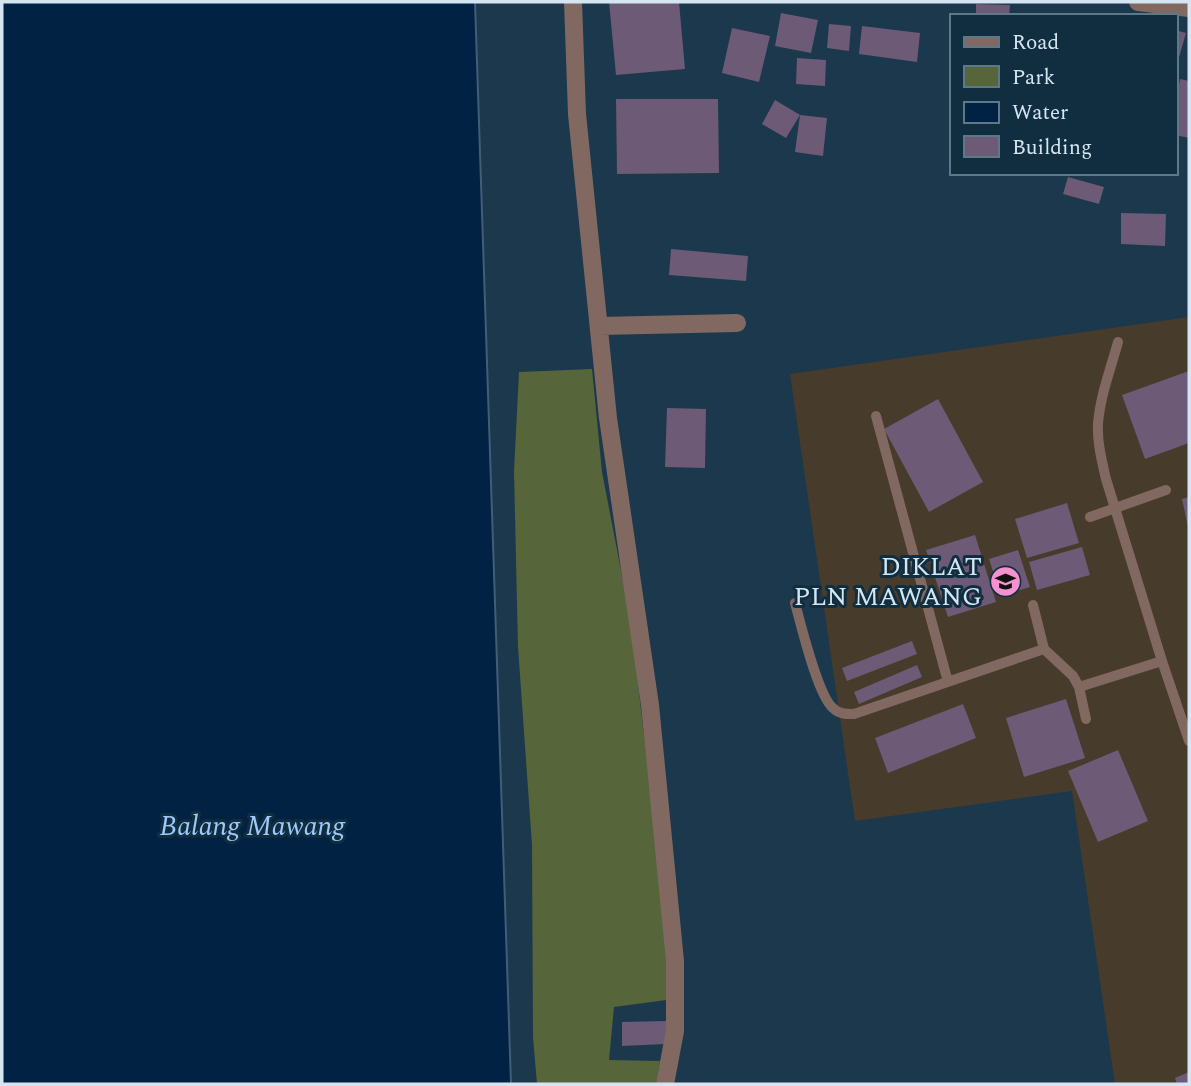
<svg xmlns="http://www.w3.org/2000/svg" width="1191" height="1086" viewBox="0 0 1191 1086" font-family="Spectral,serif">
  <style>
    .education { fill: #473b2c }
    .green { fill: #56653a }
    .water { fill: #022244; stroke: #415d78; stroke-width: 2 }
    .building { fill: #6c5a76 }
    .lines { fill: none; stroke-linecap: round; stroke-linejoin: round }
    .lane { stroke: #816961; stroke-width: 10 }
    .street { stroke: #816961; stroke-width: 18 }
    .labels { text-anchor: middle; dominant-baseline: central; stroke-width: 6; stroke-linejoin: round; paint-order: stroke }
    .poi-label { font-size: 26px; fill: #d5e6f2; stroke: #112e41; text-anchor: end }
    .water-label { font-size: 28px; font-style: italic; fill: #9fc9fa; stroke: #112e41 }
  </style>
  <rect width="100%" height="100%" fill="#1c384c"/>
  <!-- education -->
  <path class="education" d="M1189 317V1084H1115L1072 791 855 821 790 374Z"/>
  <!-- green -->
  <path class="green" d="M592 369 602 472 631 622 674 999 614 1007 609 1060 660 1061 656 1084H537L533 1037 532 845 518 647 514 471 519 372Z"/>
  <!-- water -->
  <path class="water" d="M2 2H475L511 1084H2Z"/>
  <!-- building -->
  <path class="building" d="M609 2H679L685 69 616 75Z
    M976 4 1010 5 1009 16H976Z
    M781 13 818 20 811 53 775 46Z
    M829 24 851 26 849 51 827 48Z
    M862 26 920 33 917 62 859 54Z
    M732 28 770 36 759 82 722 73Z
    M1175 30 1186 33 1176 68H1175Z
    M797 58 826 60 825 86 796 84Z
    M1180 79 1189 81V138L1175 135V108Z
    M616 99H718L719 173 617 174Z
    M775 100 800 115 827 118 823 156 795 152 800 115 786 138 762 124Z
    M1068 177 1104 187 1099 204 1063 194Z
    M1121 213 1166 214 1165 246 1121 244Z
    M671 249 748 256 746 281 669 275Z
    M1189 371V443L1145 459 1122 395Z
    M938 399 983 482 929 512 884 429Z
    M667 408 706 409 705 468 665 467Z
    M1189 497V527H1188L1182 499Z
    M1067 503 1079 543 1027 558 1015 519Z
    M975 535 996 602 948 617 926 550Z
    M1082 547 1090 575 1037 590 1029 562Z
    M1018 550 1030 587 1001 596 989 559Z
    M912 641 917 654 847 681 842 668Z
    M917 665 922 677 859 704 854 692Z
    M1066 699 1085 758 1024 777 1006 718Z
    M963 704 976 738 888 773 875 738Z
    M1118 750 1148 821 1098 842 1068 771Z
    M667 1021 666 1044 622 1046V1022Z
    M1189 1072V1084H1177L1175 1078Z"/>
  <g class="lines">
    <!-- lane -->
    <path class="lane" d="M1118 342C1111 368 1100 396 1098 424 1097 443 1102 461 1106 479L1162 661
      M876 416 948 682
      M1090 517 1166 490
      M795 603C801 625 818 696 833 708 839 714 845 714 854 714L1044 649
      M1033 605 1044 649 1073 676 1079 687
      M1086 719 1079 687 1162 661 1189 741"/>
    <!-- street -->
    <path class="street" d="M573 2 577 114 608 418 650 705 675 961V1031L665 1084
      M1138 2 1189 8
      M599 326 737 323"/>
  </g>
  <!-- icons -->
  <defs>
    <symbol id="school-disc" viewBox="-11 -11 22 22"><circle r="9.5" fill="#f690d0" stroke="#112e41"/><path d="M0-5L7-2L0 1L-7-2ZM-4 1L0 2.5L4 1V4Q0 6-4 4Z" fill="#111"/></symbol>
  </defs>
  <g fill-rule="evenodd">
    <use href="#school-disc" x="988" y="564" width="35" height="35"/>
  </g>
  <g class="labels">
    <!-- poi labels -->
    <g class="poi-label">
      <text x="982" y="567">DIKLAT<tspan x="982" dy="30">PLN MAWANG</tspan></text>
    </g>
    <!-- water labels -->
    <g class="water-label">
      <text x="252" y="826">Balang Mawang</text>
    </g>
  </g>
  <!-- border -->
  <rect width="1191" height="1086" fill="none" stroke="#d5e6f2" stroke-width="7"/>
  <!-- legend -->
  <rect x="950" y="14" width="228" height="161" fill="#112e41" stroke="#5f7888" stroke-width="2"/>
  <rect x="964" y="37" width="35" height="10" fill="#816961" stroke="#5f7888" stroke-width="2"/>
  <text x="1012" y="49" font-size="21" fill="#d5e6f2">Road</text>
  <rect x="964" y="66" width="35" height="21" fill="#56653a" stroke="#5f7888" stroke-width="2"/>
  <text x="1012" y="84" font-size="21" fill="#d5e6f2">Park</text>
  <rect x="964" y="102" width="35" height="21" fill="#022244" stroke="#5f7888" stroke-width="2"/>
  <text x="1012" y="119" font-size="21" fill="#d5e6f2">Water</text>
  <rect x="964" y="136" width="35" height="21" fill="#6c5a76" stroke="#5f7888" stroke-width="2"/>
  <text x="1012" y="154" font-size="21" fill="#d5e6f2">Building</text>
</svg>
